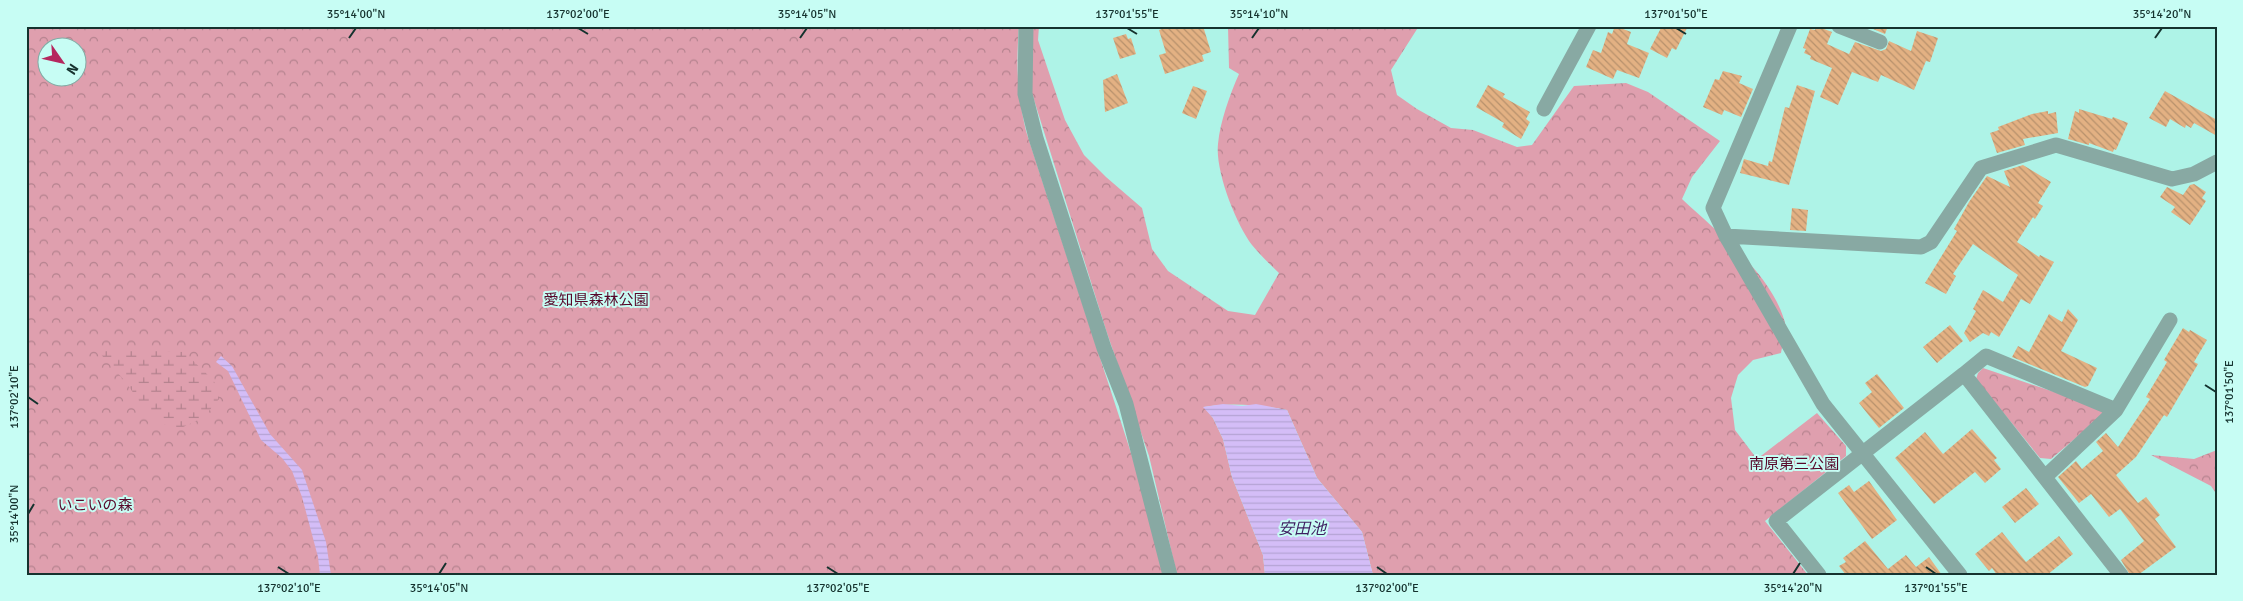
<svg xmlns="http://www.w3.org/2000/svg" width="2243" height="601" viewBox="0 0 2243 601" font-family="Signika,'Noto Sans JP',sans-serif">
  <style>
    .forest { fill: url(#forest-crowns); fill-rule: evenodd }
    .wetland { fill: url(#wetland-marsh) }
    .water { fill: url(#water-rules) }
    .building { fill: url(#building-back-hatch) }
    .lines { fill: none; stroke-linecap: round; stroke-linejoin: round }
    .minor { stroke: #88a9a3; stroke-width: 15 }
    .ticks { fill: none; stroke: #15322e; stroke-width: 2 }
    .labels { text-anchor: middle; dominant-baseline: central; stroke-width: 4; stroke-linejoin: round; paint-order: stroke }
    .park-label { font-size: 15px; fill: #580729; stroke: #c7fdf4 }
    .water-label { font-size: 16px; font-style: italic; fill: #3e1d60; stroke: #c7fdf4 }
    .neatline { fill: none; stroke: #15322e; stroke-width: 2 }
    .ticks-label { font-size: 12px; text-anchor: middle; fill: #15322e }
  </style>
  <defs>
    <pattern id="forest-crowns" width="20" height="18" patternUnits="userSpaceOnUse" patternTransform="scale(1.25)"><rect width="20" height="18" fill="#df9fae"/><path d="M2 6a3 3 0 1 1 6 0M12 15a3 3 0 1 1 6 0" fill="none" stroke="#b4828e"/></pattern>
    <pattern id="wetland-marsh" width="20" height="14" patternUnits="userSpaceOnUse" patternTransform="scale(1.25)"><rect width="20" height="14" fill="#df9fae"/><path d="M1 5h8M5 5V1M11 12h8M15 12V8" fill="none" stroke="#b4828e"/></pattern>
    <pattern id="water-rules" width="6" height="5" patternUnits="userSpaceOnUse" patternTransform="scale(1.25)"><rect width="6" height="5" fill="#d4bdf7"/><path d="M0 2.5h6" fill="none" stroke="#b5a3d4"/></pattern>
    <pattern id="building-back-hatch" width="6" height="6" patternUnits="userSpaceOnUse" patternTransform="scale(1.25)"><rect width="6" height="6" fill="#e3b183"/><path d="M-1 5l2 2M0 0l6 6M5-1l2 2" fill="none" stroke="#b7916c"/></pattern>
  </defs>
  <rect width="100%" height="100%" fill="#aef3e7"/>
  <!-- forest -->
  <path class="forest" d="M26 26H1019C1016 66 1017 92 1026 131L1133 459 1166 575H26ZM48 48H78V78H48Z
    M1031 26H1039L1038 40 1065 120 1084 155 1106 177 1142 208 1152 249 1168 271 1228 311 1255 315 1279 273C1270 264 1260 255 1252 245 1236 224 1215 171 1218 144 1220 122 1230 94 1239 74L1229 68 1228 26H1419L1391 70 1397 95 1417 109 1451 128 1473 130 1517 147 1532 145 1574 86 1626 83 1648 92 1720 141 1692 177 1682 199C1718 233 1775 276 1786 327 1787 334 1782 346 1781 353L1753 360 1738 375 1731 398 1735 430 1757 459 1817 413 1846 446V456L1765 521 1808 575H1373L1362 532 1317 478 1287 410C1261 405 1230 402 1204 407L1213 418 1223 439 1232 477 1263 555 1265 575H1177L1149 456 1106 330 1030 87Z
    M1983 368 2105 409 2104 414 2051 459 2040 458 1976 379 1978 373Z
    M2217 450V495L2211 486 2151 455 2194 459Z"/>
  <!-- wetland -->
  <path class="wetland" d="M96 349 184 352 214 381 219 399 204 417 179 429 158 422 141 404 125 381Z"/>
  <!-- water -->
  <path class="water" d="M221 356 232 366 270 434 302 470 326 542 331 575H320L318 557 302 497 292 471 282 458 261 440 228 371 216 362Z
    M1223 404 1242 406 1256 404 1287 410 1317 478 1362 532 1373 575H1265L1263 555 1232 477 1223 439 1213 418 1203 407Z"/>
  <!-- building -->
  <path class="building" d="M1170 26H1203L1211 52 1202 55 1204 61 1165 74 1159 55 1166 53 1159 30Z
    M1615 26 1631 32 1627 44 1649 53 1639 78 1617 70 1613 79 1586 67 1593 50 1601 53 1608 32 1612 34Z
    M1662 26H1688L1676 50 1672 48 1667 58 1650 49Z
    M1816 26 1832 32 1827 44 1849 54 1855 42 1881 51 1886 49 1889 41 1911 51 1917 31 1938 38 1930 62 1926 61 1914 90 1881 75 1878 82 1852 72 1838 105 1820 97 1832 68 1810 59 1811 56 1804 53 1806 49 1803 48 1810 29 1815 30Z
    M1866 26H1888L1885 34Z
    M1126 34 1128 39 1131 38 1136 54 1120 59 1113 38Z
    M1723 71 1742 76 1739 83 1753 89 1741 117 1724 110 1722 115 1703 107 1715 79 1719 80Z
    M1117 74 1128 103 1105 112 1103 80Z
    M1488 85 1505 94 1503 97 1530 112 1526 119 1530 122 1521 139 1502 127 1504 123 1476 107Z
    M1797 85 1815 91 1789 185 1740 173 1744 159 1768 166 1769 161 1772 162 1785 107 1789 108Z
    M1193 86 1207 91 1196 119 1182 113Z
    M2165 91 2217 120V136L2194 123 2191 128 2186 125 2185 128 2170 119 2166 127 2149 118Z
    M2079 109 2112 119 2113 117 2128 123 2116 150 2114 149 2113 152 2089 143V145L2068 139 2075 111 2079 113Z
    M2048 111V114L2056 112 2058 133 2023 139 2025 145 1997 153 1990 133 1999 130 1998 127 2032 114Z
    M2023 165 2051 182 2038 203 2043 206 2035 219 2033 217 2017 242 2039 257 2040 255 2054 262 2030 304 2021 299 1999 337 1991 332 1989 336 1983 333 1970 342 1964 333 1976 311 1973 309 1983 290 2003 302 2018 275 1973 244 1953 274 1956 276 1946 294 1925 283 1957 231 1954 229 1969 202 1987 176 2010 187 2004 171Z
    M2194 184 2206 192 2202 198 2206 201 2190 225 2171 212 2175 207 2160 197 2167 187 2183 195 2190 185Z
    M1792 208 1808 210 1806 231 1790 230Z
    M2068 309 2078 320 2061 351 2097 368 2088 386 2085 387 2012 357 2018 346 2029 352 2049 314 2062 322Z
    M1950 325 1963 341 1937 363 1923 347Z
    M2183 328 2189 332 2190 330 2207 340 2194 362 2198 364 2167 417 2164 415 2136 457 2116 475 2138 503 2146 497 2160 515 2155 519 2176 547 2138 575H2130L2121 560 2144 541 2120 509 2109 517 2091 494 2079 503 2058 477 2076 461 2082 469 2103 451 2096 442 2106 433 2118 447 2150 399 2146 397 2167 362 2164 360Z
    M1877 374 1904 408 1879 428 1859 403 1872 392 1865 383Z
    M1972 429 1997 458 1994 460 2001 469 1985 483 1975 472 1934 504 1895 458 1925 432 1943 454Z
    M1869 481 1897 520 1872 539 1838 493 1849 485 1854 492Z
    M2026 488 2039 504 2015 523 2002 507Z
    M2002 532 2026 562 2059 536 2073 554 2047 575H1997L1992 568 1989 571 1975 554Z
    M1865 541 1888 569 1906 555 1916 567 1929 557 1942 575H1846L1839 566 1846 562 1843 558Z"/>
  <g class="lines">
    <!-- minor -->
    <path class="minor" d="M1026 26 1025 94 1036 138 1104 348 1126 404 1170 575
      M1790 26 1713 208 1726 236 1823 404 1960 575
      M1839 26 1880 42
      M1544 109 1589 26
      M1726 236 1921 247 1931 242 1981 168 2056 145 2172 179 2194 174 2217 162
      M1964 374 1986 356 2116 410
      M2045 477 2116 410 2170 320
      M1819 575 1776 521 1964 374 2121 575"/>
  </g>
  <!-- ticks -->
  <path class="ticks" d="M578 28 588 34M1127 28 1137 34M1676 28 1686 34M349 38 356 28M800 38 807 28M1252 38 1259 28M2155 38 2162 28M2205 385 2216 392M28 397 38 404M28 514 34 504M278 567 289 574M827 567 838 574M1377 567 1387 574M1926 567 1936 574M439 574 446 563M1793 574 1800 563"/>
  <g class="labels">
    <!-- park labels -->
    <g class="park-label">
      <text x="596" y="300">愛知県森林公園</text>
      <text x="1794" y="464">南原第三公園</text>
      <text x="95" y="505">いこいの森</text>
    </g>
    <!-- water labels -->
    <g class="water-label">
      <text x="1302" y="529">安田池</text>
    </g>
  </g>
  <!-- border -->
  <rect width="2243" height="601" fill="none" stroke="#c7fdf4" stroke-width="55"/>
  <!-- north arrow -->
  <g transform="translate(62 62) rotate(124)"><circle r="24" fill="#c7fdf4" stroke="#80aca5"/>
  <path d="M0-4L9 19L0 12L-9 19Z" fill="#b5275e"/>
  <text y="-8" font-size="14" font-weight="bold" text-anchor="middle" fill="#15322e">N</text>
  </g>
  <rect x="28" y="28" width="2188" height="546" class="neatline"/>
  <g class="ticks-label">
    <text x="356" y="18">35°14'00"N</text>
    <text x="578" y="18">137°02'00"E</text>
    <text x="807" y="18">35°14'05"N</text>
    <text x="1127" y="18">137°01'55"E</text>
    <text x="1259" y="18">35°14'10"N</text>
    <text x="1676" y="18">137°01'50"E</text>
    <text x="2162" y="18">35°14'20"N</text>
    <text transform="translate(2229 392) rotate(-90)" y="4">137°01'50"E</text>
    <text transform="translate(14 397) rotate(-90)" y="4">137°02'10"E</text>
    <text transform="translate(14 514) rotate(-90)" y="4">35°14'00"N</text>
    <text x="289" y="592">137°02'10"E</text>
    <text x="439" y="592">35°14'05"N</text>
    <text x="838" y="592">137°02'05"E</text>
    <text x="1387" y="592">137°02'00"E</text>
    <text x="1793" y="592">35°14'20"N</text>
    <text x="1936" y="592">137°01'55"E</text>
  </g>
</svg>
